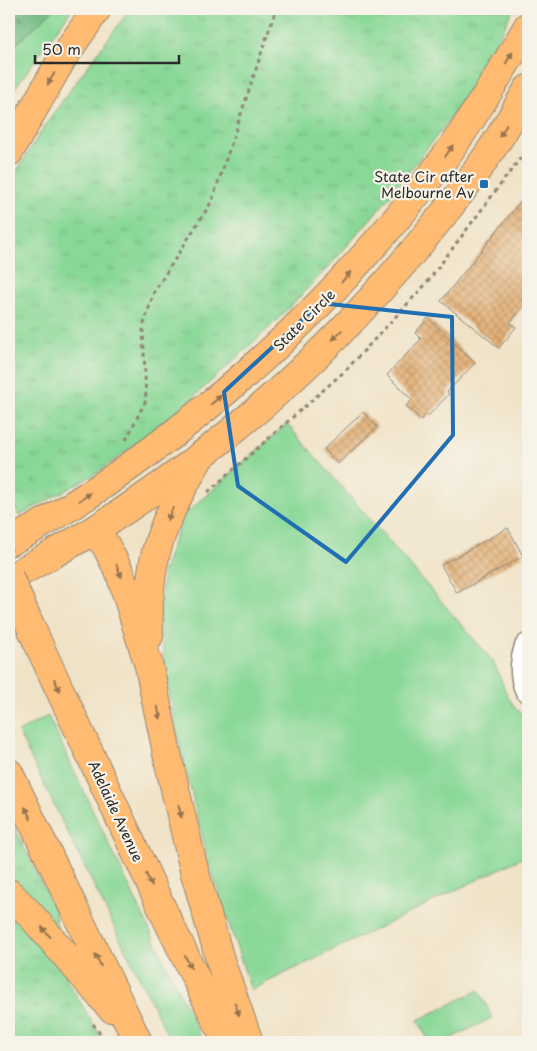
<svg xmlns="http://www.w3.org/2000/svg" width="537" height="1051" viewBox="0 0 537 1051" font-family="'Playpen Sans',sans-serif">
  <style>
    .grass { fill: #89d897; stroke: #5a8261 }
    .forest { fill: url(#forest-firs); stroke: #4c7256 }
    .park { fill: url(#park-tufts); stroke: #5a8261 }
    .building { fill: url(#building-cross-hatch) }
    .lines { fill: none; stroke-linecap: round; stroke-linejoin: round }
    .minor-casing { stroke: #8e8678; stroke-width: 29 }
    .major-casing { stroke: #8e8678; stroke-width: 30 }
    .highway-casing { stroke: #8e8678; stroke-width: 30 }
    .path { stroke: #8e8678; stroke-width: 3; stroke-dasharray: 4 4; stroke-linecap: butt }
    .minor { stroke: #fff; stroke-width: 26 }
    .major { stroke: #ffbb71; stroke-width: 28 }
    .highway { stroke: #ffbb71; stroke-width: 28 }
    .highway-bridge-casing { stroke: #8e8678; stroke-width: 30; stroke-linecap: butt }
    .path-bridge { stroke: #8e8678; stroke-width: 3; stroke-dasharray: 4 4; stroke-linecap: butt }
    .highway-bridge { stroke: #ffbb71; stroke-width: 28 }
    .oneway { fill: #95734e }
    .marked { fill: none; stroke: #1f6fb2; stroke-width: 4; stroke-linejoin: round }
    .poi-dot { fill: #1f6fb2; stroke: #f7f3e8; stroke-width: 2 }
    .labels { text-anchor: middle; dominant-baseline: central; stroke-width: 4.5; stroke-linejoin: round; paint-order: stroke }
    .poi-label { font-size: 14px; fill: #2b2b2b; stroke: #f7f3e8; text-anchor: end }
    .street-label { font-size: 14px; fill: #2b2b2b; stroke: #f7f3e8 }
  </style>
  <defs>
    <pattern id="forest-firs" width="22" height="20" patternUnits="userSpaceOnUse" patternTransform="scale(1.25)"><rect width="22" height="20" fill="#6eb880"/><path d="M5 1l3.5 6h-7zM16 11l3.5 6h-7z" fill="#5b9669"/></pattern>
    <pattern id="park-tufts" width="24" height="20" patternUnits="userSpaceOnUse" patternTransform="scale(1.25)"><rect width="24" height="20" fill="#89d897"/><path d="M3 7l-1-3M5 7V3M7 7l1-3M15 17l-1-3M17 17v-4M19 17l1-3" fill="none" stroke="#76ba82"/></pattern>
    <pattern id="building-cross-hatch" width="8" height="8" patternUnits="userSpaceOnUse" patternTransform="scale(1.25)"><rect width="8" height="8" fill="#e2ab6d"/><path d="M0 0l8 8M0 8l8-8" fill="none" stroke="#b78b5a"/></pattern>
  </defs>
  <rect width="100%" height="100%" fill="#f7f3e8"/>
  <filter id="ink" filterUnits="userSpaceOnUse"><feTurbulence type="fractalNoise" baseFrequency=".02" numOctaves="2"/><feDisplacementMap in="SourceGraphic" scale="10" xChannelSelector="R" yChannelSelector="G"/><feConvolveMatrix kernelMatrix="1 2 1 2 8 2 1 2 1" color-interpolation-filters="sRGB"/></filter>
  <filter id="wash" filterUnits="userSpaceOnUse"><feTurbulence type="fractalNoise" baseFrequency=".0096" numOctaves="4" result="noise"/><feDisplacementMap in="SourceGraphic" scale="20" xChannelSelector="R" yChannelSelector="G"/><feGaussianBlur stdDeviation="1.12" result="paint"/><feColorMatrix in="noise" values="0 0 0 0 0 0 0 0 0 0 0 0 0 0 0 0 0 1.4 0 .05"/><feComposite in="paint" operator="in"/></filter>
  <g filter="url(#wash)">
    <rect width="100%" height="100%" fill="#f0e2c6"/>
    <!-- grass -->
    <path class="grass" d="M54 9H72L9 96V49Z
      M287 424 492 660C506 686 503 700 528 719V855L251 990 209 864 180 746 167 681 159 624 163 571 182 517Z
      M48 716 203 1042H171L18 732Z
      M479 990 492 1018 443 1042H429L418 1020Z"/>
    <!-- forest -->
    <path class="forest" d="M9 9H54L9 51Z"/>
    <!-- park -->
    <path class="park" d="M130 9H513L486 64 443 128 386 201 333 262 276 321 180 410 138 443 95 474 19 516 13 502 9 497V185C43 122 88 67 130 9Z
      M9 816 54 909 67 980 104 1042H9Z"/>
    <g id="blocks">
      <!-- building -->
      <path class="building" d="M528 192V300L510 323 516 327 499 348 441 301Z
        M428 318 475 363 447 392 449 394 428 416 426 414 421 420 406 406 412 400 387 375 421 339 415 333Z
        M363 412 377 427 338 464 324 449Z
        M508 528 523 556 457 593 441 565Z"/>
    </g>
  </g>
  <g filter="url(#ink)">
    <use href="#blocks" fill-opacity="0" stroke="#8e8678" stroke-width="1"/>
    <g class="lines">
      <defs>
        <path id="minor" d="M528 647C523 661 522 675 528 689"/>
        <path id="major" d="M9 542C67 512 121 474 173 434 275 355 365 264 443 160 474 117 501 72 528 26
          M9 579C36 563 64 548 91 532 215 455 327 356 420 243 447 210 474 177 497 141 508 124 518 106 528 89"/>
        <path id="highway" d="M9 152 62 59 97 9
          M92 531 105 544 120 573 149 666 169 763 194 870 221 963 249 1042
          M149 636C148 612 149 589 153 566 160 526 181 490 201 455
          M37 641 167 919 227 1042
          M9 773 138 1042
          M9 893 28 912 111 1008"/>
      </defs>
      <!-- minor casing -->
      <use href="#minor" class="minor-casing"/>
      <!-- major casing -->
      <use href="#major" class="major-casing"/>
      <!-- highway casing -->
      <use href="#highway" class="highway-casing"/>
      <!-- path -->
      <path class="path" d="M126 440 146 400 143 327 154 292 212 201 276 9
        M208 492 346 370 425 285 528 148
        M93 1024 106 1042"/>
      <!-- minor -->
      <use href="#minor" class="minor"/>
      <!-- major -->
      <use href="#major" class="major"/>
      <!-- highway -->
      <use href="#highway" class="highway"/>
      <defs>
        <path id="highway-bridge" d="M9 577 37 641"/>
      </defs>
      <!-- highway-bridge casing -->
      <use href="#highway-bridge" class="highway-bridge-casing"/>
      <!-- path-bridge -->
      <path class="path-bridge" d="M9 548 15 555"/>
      <!-- highway-bridge -->
      <use href="#highway-bridge" class="highway-bridge"/>
    </g>
    <!-- one-way arrows -->
    <defs><path id="oneway-solid" d="M-6-.8H1V-3.2L6.5 0L1 3.2V.8H-6Z" transform="scale(1.25)"/></defs>
    <g class="oneway">
      <use href="#oneway-solid" transform="translate(509 58) rotate(-59)"/>
      <use href="#oneway-solid" transform="translate(51 79) rotate(120)"/>
      <use href="#oneway-solid" transform="translate(503 131) rotate(121)"/>
      <use href="#oneway-solid" transform="translate(449 151) rotate(-56)"/>
      <use href="#oneway-solid" transform="translate(346 277) rotate(-49)"/>
      <use href="#oneway-solid" transform="translate(337 335) rotate(134)"/>
      <use href="#oneway-solid" transform="translate(216 400) rotate(-40)"/>
      <use href="#oneway-solid" transform="translate(85 497) rotate(-35)"/>
      <use href="#oneway-solid" transform="translate(170 514) rotate(114)"/>
      <use href="#oneway-solid" transform="translate(119 571) rotate(68)"/>
      <use href="#oneway-solid" transform="translate(57 685) rotate(65)"/>
      <use href="#oneway-solid" transform="translate(159 713) rotate(79)"/>
      <use href="#oneway-solid" transform="translate(180 811) rotate(77)"/>
      <use href="#oneway-solid" transform="translate(28 813) rotate(-115)"/>
      <use href="#oneway-solid" transform="translate(149 880) rotate(65)"/>
      <use href="#oneway-solid" transform="translate(46 932) rotate(-131)"/>
      <use href="#oneway-solid" transform="translate(98 960) rotate(-116)"/>
      <use href="#oneway-solid" transform="translate(188 962) rotate(64)"/>
      <use href="#oneway-solid" transform="translate(237 1009) rotate(70)"/>
    </g>
  </g>
  <!-- marked area -->
  <path class="marked" d="M320 303 452 317 453 435 346 562 238 486 224 392Z"/>
  <!-- markers -->
  <rect class="poi-dot" x="479" y="179" width="10" height="10" rx="2.5"/>
  <g class="labels">
    <!-- poi labels -->
    <g class="poi-label">
      <text x="474" y="176">State Cir after<tspan x="474" dy="16">Melbourne Av</tspan></text>
    </g>
    <!-- street labels -->
    <g class="street-label">
      <text transform="translate(304 320) rotate(-45)">State Circle</text>
      <text transform="translate(116 811) rotate(65)">Adelaide Avenue</text>
    </g>
  </g>
  <!-- margin -->
  <rect width="537" height="1051" fill="none" stroke="#f7f3e8" stroke-width="30"/>
  <!-- scale -->
  <path d="M35 55v8h144v-8" fill="none" stroke="#2b2b2b" stroke-width="2.5"/>
  <text x="42" y="55" font-size="15" fill="#2b2b2b" stroke="#f7f3e8" stroke-width="4" paint-order="stroke">50 m</text>
</svg>
